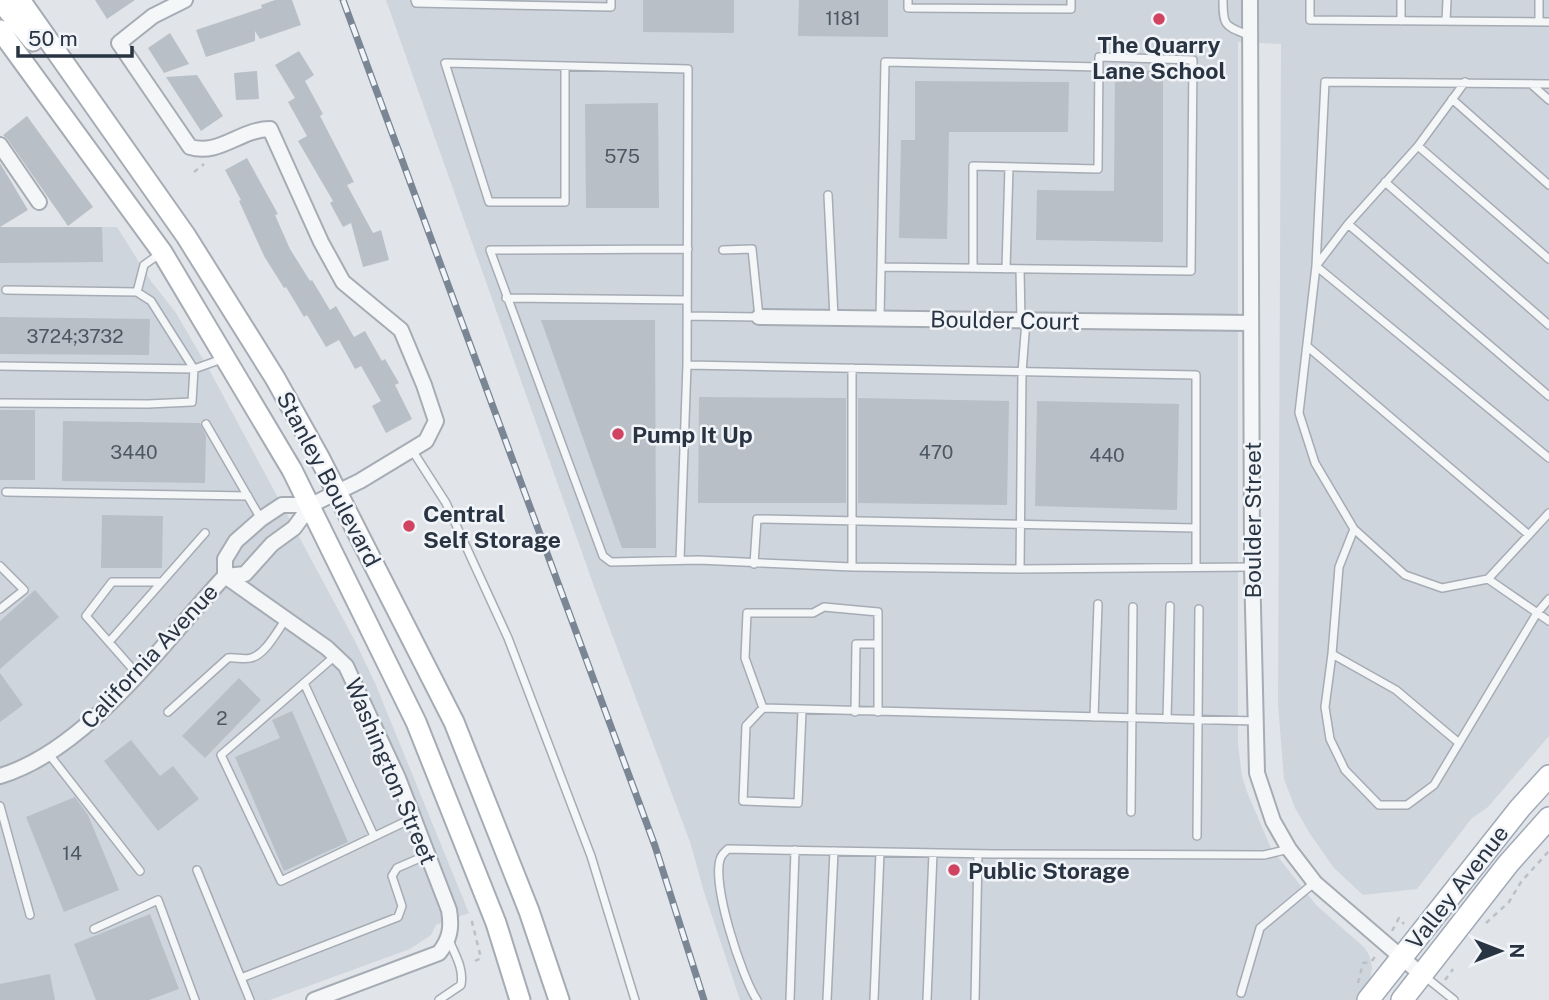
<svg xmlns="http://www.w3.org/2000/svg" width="1549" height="1000" viewBox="0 0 1549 1000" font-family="'Public Sans',sans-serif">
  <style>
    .built { fill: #cfd5dc }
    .building { fill: #b8bfc7 }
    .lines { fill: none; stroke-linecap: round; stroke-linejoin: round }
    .service-casing { stroke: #a6acb4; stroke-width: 10 }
    .minor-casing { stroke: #a6acb4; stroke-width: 18 }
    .secondary-casing { stroke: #a6acb4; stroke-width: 23 }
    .primary-casing { stroke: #a0aab6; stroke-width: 24 }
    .path { stroke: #bbc0c5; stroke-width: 2.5; stroke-dasharray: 5 5; stroke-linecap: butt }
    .service { stroke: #f4f6f8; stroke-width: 7 }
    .minor { stroke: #f4f6f8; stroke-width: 14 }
    .secondary { stroke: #fff; stroke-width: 19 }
    .primary { stroke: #fff; stroke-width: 21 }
    .rail-casing { stroke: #7a8694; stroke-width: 7 }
    .rail { stroke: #f1f4f8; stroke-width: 4.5; stroke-dasharray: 13; stroke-linecap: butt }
    .poi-dot { fill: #d14461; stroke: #f1f4f8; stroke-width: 2.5 }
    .labels { text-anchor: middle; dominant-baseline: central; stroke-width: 5; stroke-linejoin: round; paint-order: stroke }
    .number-label { font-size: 19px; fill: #4d5763 }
    .poi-label { font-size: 23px; font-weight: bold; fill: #293442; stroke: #f1f4f8; text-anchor: start }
    .street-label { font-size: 23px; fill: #293442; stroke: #f1f4f8 }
  </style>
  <rect width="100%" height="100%" fill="#e1e5ea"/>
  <!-- built -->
  <path class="built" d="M386 0H1549V736L1488 807 1472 818 1417 889 1363 895 1334 868 1310 834 1295 808 1284 779 1278 704 1281 44 1238 42V744L1242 776 1247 792 1271 848 1316 905 1365 948 1370 957 1372 968 1369 983 1358 1000H740L704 892 690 842 596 592Z
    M0 227H117L151 281 176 313 211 373 355 641 375 683 469 913 436 925 431 935 410 949 270 1000H0Z"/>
  <!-- building -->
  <path class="building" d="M95 0H135L107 19Z
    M275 0H292L301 25 260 39 255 31V41L206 57 196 30 262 8 261 5Z
    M643 0H734V33L643 32Z
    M799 0H888V37L798 36Z
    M170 33 189 64 164 73 148 48Z
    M299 51 314 75 305 81 323 114 320 116 354 182 347 185 373 233 381 230 389 260 363 267 351 223 343 227 330 203 333 201 298 141 307 136 288 102 295 98 275 65Z
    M257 71 259 99 236 100 234 73Z
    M1115 71H1163V242L1036 240 1037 190 1114 191Z
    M197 75 223 116 201 131 166 77Z
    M915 81 1069 82 1068 132H949L947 239 899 238 901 140H915Z
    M658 103 659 208H586L585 104Z
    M27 116 93 207 68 226 8 140 3 135Z
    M247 158 278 214 275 215 290 249 310 281 312 280 330 310 336 306 354 337 365 331 382 361 385 359 399 383 395 385 412 419 386 433 372 406 381 401 361 366 355 369 339 340 326 347 307 315 304 317 286 287 284 288 264 256 239 201 241 200 225 170Z
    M0 163 28 210 0 227Z
    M0 227H102L103 262 0 263Z
    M0 317 150 319 149 355 0 354Z
    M541 320H655L656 548H622Z
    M699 397 846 398V503H698Z
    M858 398 1009 401 1007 505 858 503Z
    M1037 401 1179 404 1177 510 1035 506Z
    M0 410H35V480H0Z
    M63 421 200 423 206 436 205 483 62 481Z
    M102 515 163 516 162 568H101Z
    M35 590 59 617 0 669V621Z
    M0 673 23 705 0 722Z
    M239 678 261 700 205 758 182 736Z
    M292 711 348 842 284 871 235 757 280 738 272 720Z
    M131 740 160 776 173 766 199 799 158 831 104 761Z
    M75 797 88 815 119 890 64 912 26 817Z
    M150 914 179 989 149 1000H96L74 944Z
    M50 974 55 1000H0V984Z"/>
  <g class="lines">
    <defs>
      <path id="service" d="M415 0 416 3 611 7V0
        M908 0V8L1071 9V0
        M1223 0C1223 28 1225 25 1250 36
        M1310 0V20L1549 22
        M1401 21V0
        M1446 21 1447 0
        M1539 22V0
        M565 67V202H489L445 63 688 69 687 365 680 560
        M1465 82 1418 146 1348 224 1316 266 1549 458
        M1531 84 1549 100
        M1549 84 1325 82 1316 266 1299 413 1315 463 1354 529 1405 575 1442 588 1488 579 1549 513
        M1452 99 1549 185
        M1418 146 1549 259
        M1385 182 1549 325
        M828 195 834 317
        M1348 224 1549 396
        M688 249 490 250 603 556 611 562 699 560 852 567 1020 569 1252 567
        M881 267 1191 271 1193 60 1099 57 1098 169 973 166V268
        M1006 269 1009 167
        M1020 269 1021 321
        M137 292 144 265 161 253
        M506 298 687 300
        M687 316 759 317 752 249 723 250
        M880 318 885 62 1099 67
        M1308 347 1529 535
        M687 365 1196 375V567
        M0 366 194 369 222 359
        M0 403 148 404 192 402 194 369 151 301 137 292 6 290
        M206 424 261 519
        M412 450 446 503 508 638 591 856 635 1000
        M6 492 248 496
        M1354 529 1339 567 1332 654 1325 707 1330 739 1345 770 1379 805H1407L1434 785 1537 613 1549 599
        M754 564 757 519 1196 528
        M0 566 24 590 0 609
        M852 567V368
        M1020 569 1022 372 1026 321
        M1488 579 1549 621
        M109 642 205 533
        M1332 654 1396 690 1459 743
        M335 656 221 755 281 881 413 818
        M137 674 86 616 112 582H161
        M304 683 374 836
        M763 708 745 658 747 613H813L824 607 878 612V712
        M802 711 798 803 743 801 746 726 763 708 1256 721
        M168 712 228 658C235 657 244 660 251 658 266 654 277 631 286 619
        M855 712 856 644H878
        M1094 717 1098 604
        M1167 719 1170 606
        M48 753 140 871
        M0 806 30 915
        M1131 812 1133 607
        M1197 836 1199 609
        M197 870 241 978
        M94 929 158 900 195 1000
        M1423 975 1454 1000
        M1241 993 1260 928 1314 883
        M250 1000 241 978 398 917 402 906 392 876 397 868 427 855
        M439 1000 461 985C464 968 455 955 449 940
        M757 1000C742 978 710 881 721 857 723 853 725 852 728 849L994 854 1264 855 1289 849
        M790 1000 795 850
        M827 1000 834 851
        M874 1000 880 852
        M927 1000 933 853
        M975 1000 978 854"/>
      <path id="minor" d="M185 0 153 16 119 43 190 147C219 156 241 129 270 129L321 242 343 282 401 330 424 385 436 421 426 441 360 481 311 505H282L261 519 236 541 225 559V576
        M1250 0 1252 566 1257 773 1273 821 1289 849 1315 883 1422 975
        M0 145 39 202
        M759 317 1251 323
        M225 576 327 648 346 666 398 778 449 910C452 928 450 939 439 953L314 1000
        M0 776C88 750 164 641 225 576L245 574 272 544 294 528 311 505"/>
      <path id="secondary" d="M20 0 186 236 275 378 319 457 454 722 529 911 559 1000
        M0 1 33 41
        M0 30 162 252 292 470 416 722 496 923 520 1000"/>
      <path id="primary" d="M1368 1000 1520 808 1549 776
        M1402 1000 1508 864 1549 818"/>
    </defs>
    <!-- service casing -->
    <use href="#service" class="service-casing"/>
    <!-- minor casing -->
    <use href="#minor" class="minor-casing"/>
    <!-- secondary casing -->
    <use href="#secondary" class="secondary-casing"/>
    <!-- primary casing -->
    <use href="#primary" class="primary-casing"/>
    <!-- path -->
    <path class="path" d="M194 172 204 164
      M1486 923 1509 902 1521 882 1549 851
      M1392 931 1399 918 1404 924
      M475 961 481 958 472 922 476 921
      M1445 980 1453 969
      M1358 983 1363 963 1371 962 1377 954"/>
    <!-- service -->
    <use href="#service" class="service"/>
    <!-- minor -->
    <use href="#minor" class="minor"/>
    <!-- secondary -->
    <use href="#secondary" class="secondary"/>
    <!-- primary -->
    <use href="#primary" class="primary"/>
    <defs>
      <path id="rail" d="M343 0 655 846 704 1000"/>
    </defs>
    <!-- rail casing -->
    <use href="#rail" class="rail-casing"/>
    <!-- rail -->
    <use href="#rail" class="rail"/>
  </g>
  <!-- markers -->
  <g class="poi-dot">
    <circle cx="1159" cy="19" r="7"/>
    <circle cx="618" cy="434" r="7"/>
    <circle cx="409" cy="526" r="7"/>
    <circle cx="954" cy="870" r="7"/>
  </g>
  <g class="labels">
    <!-- number labels -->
    <g class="number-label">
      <text x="843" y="18">1181</text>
      <text x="622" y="156">575</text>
      <text x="75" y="336">3724;3732</text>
      <text x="134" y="452">3440</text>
      <text x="936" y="452">470</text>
      <text x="1107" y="455">440</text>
      <text x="222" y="718">2</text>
      <text x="72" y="853">14</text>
    </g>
    <!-- poi labels -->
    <g class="poi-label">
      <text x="1159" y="44" text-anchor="middle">The Quarry<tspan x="1159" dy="26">Lane School</tspan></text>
      <text x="632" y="434">Pump It Up</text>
      <text x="423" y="513">Central<tspan x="423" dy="26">Self Storage</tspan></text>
      <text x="968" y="870">Public Storage</text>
    </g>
    <!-- street labels -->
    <g class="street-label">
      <text transform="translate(1005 320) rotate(1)">Boulder Court</text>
      <text transform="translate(329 479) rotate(62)">Stanley Boulevard</text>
      <text transform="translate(1252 520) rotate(-90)">Boulder Street</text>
      <text transform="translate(149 656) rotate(-47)">California Avenue</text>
      <text transform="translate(391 771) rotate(67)">Washington Street</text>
      <text transform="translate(1457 887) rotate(-52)">Valley Avenue</text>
    </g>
  </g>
  <!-- north arrow -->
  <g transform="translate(1500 951) rotate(90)" stroke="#f1f4f8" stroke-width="5" paint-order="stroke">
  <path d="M0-5L12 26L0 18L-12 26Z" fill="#293442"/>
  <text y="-10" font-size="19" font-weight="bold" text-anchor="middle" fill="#293442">N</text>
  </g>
  <!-- scale -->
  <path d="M18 46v10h114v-10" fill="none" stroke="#293442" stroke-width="3.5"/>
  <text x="28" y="46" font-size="21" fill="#293442" stroke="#f1f4f8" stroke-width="5" paint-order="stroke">50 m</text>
</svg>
